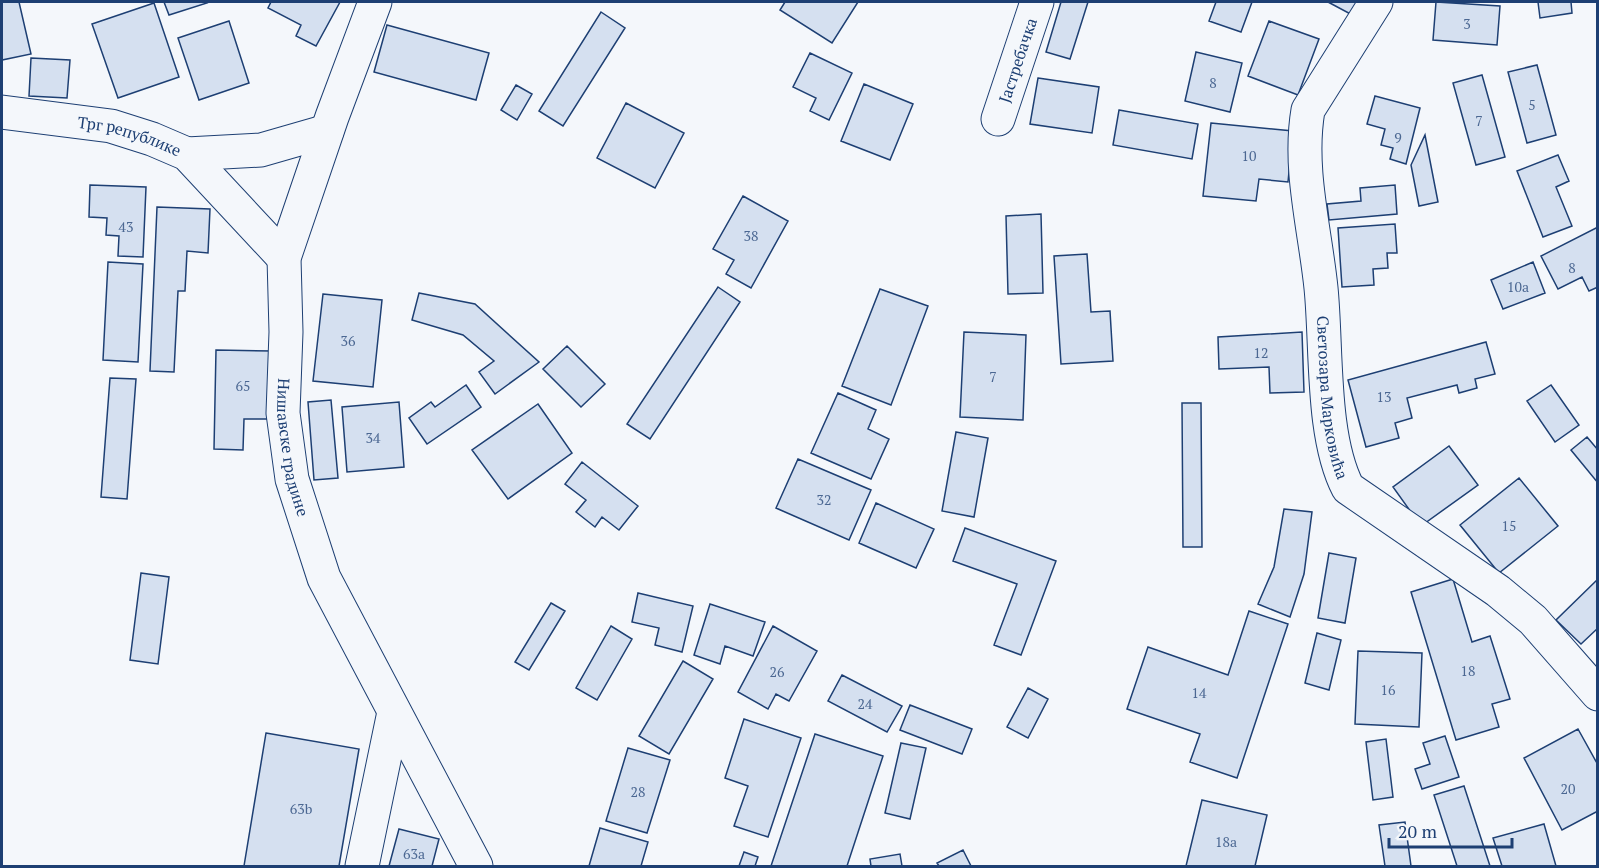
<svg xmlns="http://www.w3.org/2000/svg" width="1599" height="868" viewBox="0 0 1599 868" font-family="'PT Serif',serif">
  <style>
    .building { fill: #d5e0f0; stroke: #1d3f73; stroke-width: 1.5 }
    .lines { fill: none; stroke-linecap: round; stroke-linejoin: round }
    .street-casing { stroke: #1d3f73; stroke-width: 35 }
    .street { stroke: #f4f7fb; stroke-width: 33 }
    .labels { text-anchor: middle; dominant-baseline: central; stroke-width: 4.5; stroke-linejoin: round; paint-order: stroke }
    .number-label { font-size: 14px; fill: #4b6792 }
    .street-label { font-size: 16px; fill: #1d3f73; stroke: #f4f7fb }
  </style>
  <rect width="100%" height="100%" fill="#f4f7fb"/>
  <!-- building -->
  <path class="building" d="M2 2H19L31 54 2 60Z
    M164 2H206L207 3 169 15Z
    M271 2H340L316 46 296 36 301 25 268 8Z
    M785 2H858L832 43 780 10Z
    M1061 2H1088L1070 59 1046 52Z
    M1216 2H1252L1241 32 1209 21Z
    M1328 2H1364L1356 17Z
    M1436 2 1500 6 1497 45 1433 40Z
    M1538 2H1571L1572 13 1540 18Z
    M154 3 179 77 118 98 92 24Z
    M601 12 625 28 563 126 539 111Z
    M229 21 249 83 199 100 178 38Z
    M1269 21 1319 39 1298 95 1248 76Z
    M387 25 489 53 476 100 374 72Z
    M1196 52 1242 63 1230 112 1185 101Z
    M810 53 852 73 829 120 810 111 816 98 793 87Z
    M31 58 70 60 67 98 29 96Z
    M1537 65 1556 135 1527 143 1508 72Z
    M1482 75 1505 157 1476 165 1453 83Z
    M1038 78 1099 87 1092 133 1030 124Z
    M864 84 913 104 890 160 841 141Z
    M516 85 532 94 517 120 501 110Z
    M1375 96 1420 108 1406 164 1390 159 1393 148 1381 145 1385 129 1367 124Z
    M626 103 684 133 655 188 597 158Z
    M1119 110 1198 124 1192 159 1113 145Z
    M1211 123 1293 131 1288 182 1259 179 1256 201 1203 196Z
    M1425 135 1438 202 1419 206 1411 165Z
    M1558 155 1569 181 1556 187 1572 226 1543 237 1517 171Z
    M90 185 146 187 143 257 118 256 119 236 106 235 107 218 89 217Z
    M1395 185 1397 214 1329 220 1327 204 1361 201 1360 188Z
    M743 196 788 221 751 288 726 274 734 260 713 249Z
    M157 207 210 209 208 253 187 251 185 291H178L174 372 150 371Z
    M1041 214 1043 293 1008 294 1006 216Z
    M1395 224 1397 253H1387L1388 268 1373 269 1374 285 1342 287 1338 228Z
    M1598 227V287L1589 291 1582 277 1558 289 1541 256Z
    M1087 254 1091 312 1110 311 1113 361 1061 364 1054 256Z
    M108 262 143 264 138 362 103 360Z
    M1533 262 1545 293 1503 309 1491 280Z
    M718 287 740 302 650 439 627 424Z
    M880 289 928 306 891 405 842 386Z
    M419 293 475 304 539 362 495 394 479 372 494 361 463 335 412 320Z
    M323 294 382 300 373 387 313 381Z
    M964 332 1026 335 1023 420 960 417Z
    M1302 332 1304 392 1270 393 1269 367 1219 369 1218 337Z
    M1486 342 1495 374 1475 379 1477 388 1459 393 1457 385 1407 398 1412 418 1395 423 1399 438 1366 447 1348 380Z
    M567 346 605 384 581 407 543 369Z
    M216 350 272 351 270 419H244L243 450 214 449Z
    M110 378 136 379 127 499 101 497Z
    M466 385 481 407 427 444 409 418 431 402 435 407Z
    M1551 385 1579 425 1555 442 1527 401Z
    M838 393 876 410 868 429 889 439 871 479 811 453Z
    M331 400 338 478 314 480 308 402Z
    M399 402 404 467 347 472 342 407Z
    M1182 403H1201L1202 547H1183Z
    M538 404 572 453 508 499 472 450Z
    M956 432 988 438 974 517 942 511Z
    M1587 437 1598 450V483L1571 450Z
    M1449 446 1478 485 1421 526 1393 487Z
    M798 459 871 490 849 540 776 508Z
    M582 462 638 506 619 530 602 517 595 527 576 512 586 500 565 484Z
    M1519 478 1558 526 1499 573 1460 525Z
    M876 503 934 529 916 568 859 543Z
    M1284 509 1312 512 1304 574 1290 617 1258 604 1274 567Z
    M965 528 1056 561 1021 655 994 645 1017 584 953 561Z
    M1329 553 1356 558 1345 623 1318 618Z
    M141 573 169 577 158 664 130 660Z
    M1453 579 1472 642 1490 636 1510 699 1492 704 1499 727 1456 740 1411 592Z
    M1598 579V628L1581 644 1556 620Z
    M638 593 693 606 682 652 655 645 659 628 632 622Z
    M551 603 565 611 529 670 515 662Z
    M710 604 765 622 753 656 725 646 720 664 694 655Z
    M1249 611 1288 624 1237 778 1190 762 1200 734 1127 709 1148 647 1228 675Z
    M611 626 632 639 597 700 576 688Z
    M773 626 817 651 789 701 776 694 768 709 738 692Z
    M1317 633 1341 640 1329 690 1305 683Z
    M1358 651 1422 653 1419 727 1355 724Z
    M683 661 713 679 669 754 639 736Z
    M842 675 902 706 887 732 828 701Z
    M1028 688 1048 699 1028 738 1007 727Z
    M910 705 972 729 962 754 900 730Z
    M744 719 801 738 768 837 734 826 748 786 725 778Z
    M1578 729 1598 765V811L1562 830 1524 758Z
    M266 733 359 749 339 866H244Z
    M815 734 883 756 847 866H771Z
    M1445 736 1459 777 1422 789 1415 769 1430 764 1423 743Z
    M1386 739 1393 797 1373 800 1366 742Z
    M901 743 926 748 910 819 885 813Z
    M628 748 670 760 647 833 606 821Z
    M1464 786 1490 866H1457L1434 795Z
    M1202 800 1267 815 1255 866H1186Z
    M1405 822 1411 866H1385L1379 825Z
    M1544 824 1556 866H1502L1493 838Z
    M600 828 648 842 641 866H589Z
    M399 829 439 839 432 866H389Z
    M963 850 971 866H939L937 863Z
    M744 852 758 857 755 866H739Z
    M900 854 902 866H871L870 859Z"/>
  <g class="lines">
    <defs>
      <g id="street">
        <path id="s1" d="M375 2 332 117 284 258 286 332 283 413 292 479 324 578 476 866"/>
        <path id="s2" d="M1376 2 1308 110C1298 169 1315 229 1321 288 1327 347 1321 436 1348 488L1498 591 1533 620 1598 694"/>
        <path id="s3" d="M2 112 111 126 152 139 187 154 284 258"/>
        <path id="s4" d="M998 119 1037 2"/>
        <path d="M187 154 261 150 327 131"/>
        <path d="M362 866 394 712"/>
      </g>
    </defs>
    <!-- street casing -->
    <use href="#street" class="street-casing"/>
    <!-- street -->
    <use href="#street" class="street"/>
  </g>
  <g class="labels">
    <!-- number labels -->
    <g class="number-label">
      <text x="1467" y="23">3</text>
      <text x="1213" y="82">8</text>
      <text x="1532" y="104">5</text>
      <text x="1479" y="120">7</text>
      <text x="1398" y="137">9</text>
      <text x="1249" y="155">10</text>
      <text x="126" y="226">43</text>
      <text x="751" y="235">38</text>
      <text x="1572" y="267">8</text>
      <text x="1518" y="286">10a</text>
      <text x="348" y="340">36</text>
      <text x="1261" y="352">12</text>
      <text x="993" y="376">7</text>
      <text x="243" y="385">65</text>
      <text x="1384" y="396">13</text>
      <text x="373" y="437">34</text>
      <text x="824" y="499">32</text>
      <text x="1509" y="525">15</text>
      <text x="1468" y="670">18</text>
      <text x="777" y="671">26</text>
      <text x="1388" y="689">16</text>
      <text x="1199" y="692">14</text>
      <text x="865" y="703">24</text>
      <text x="1568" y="788">20</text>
      <text x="638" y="791">28</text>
      <text x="301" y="808">63b</text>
      <text x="1226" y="841">18a</text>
      <text x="414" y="853">63a</text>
    </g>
    <!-- street labels -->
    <g class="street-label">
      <text stroke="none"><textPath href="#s4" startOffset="62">Јастребачка</textPath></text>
      <text stroke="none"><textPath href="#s3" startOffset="130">Трг републике</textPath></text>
      <text stroke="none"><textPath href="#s2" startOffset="417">Светозара Марковића</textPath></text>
      <text stroke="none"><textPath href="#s1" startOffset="462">Нишавске градине</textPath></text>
    </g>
  </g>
  <!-- border -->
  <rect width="1599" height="868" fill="none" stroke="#1d3f73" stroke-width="6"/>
  <!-- scale -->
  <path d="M1389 838v9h123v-9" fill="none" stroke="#1d3f73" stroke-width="3"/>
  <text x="1398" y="838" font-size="18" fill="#1d3f73" stroke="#f4f7fb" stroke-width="4.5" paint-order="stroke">20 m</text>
</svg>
